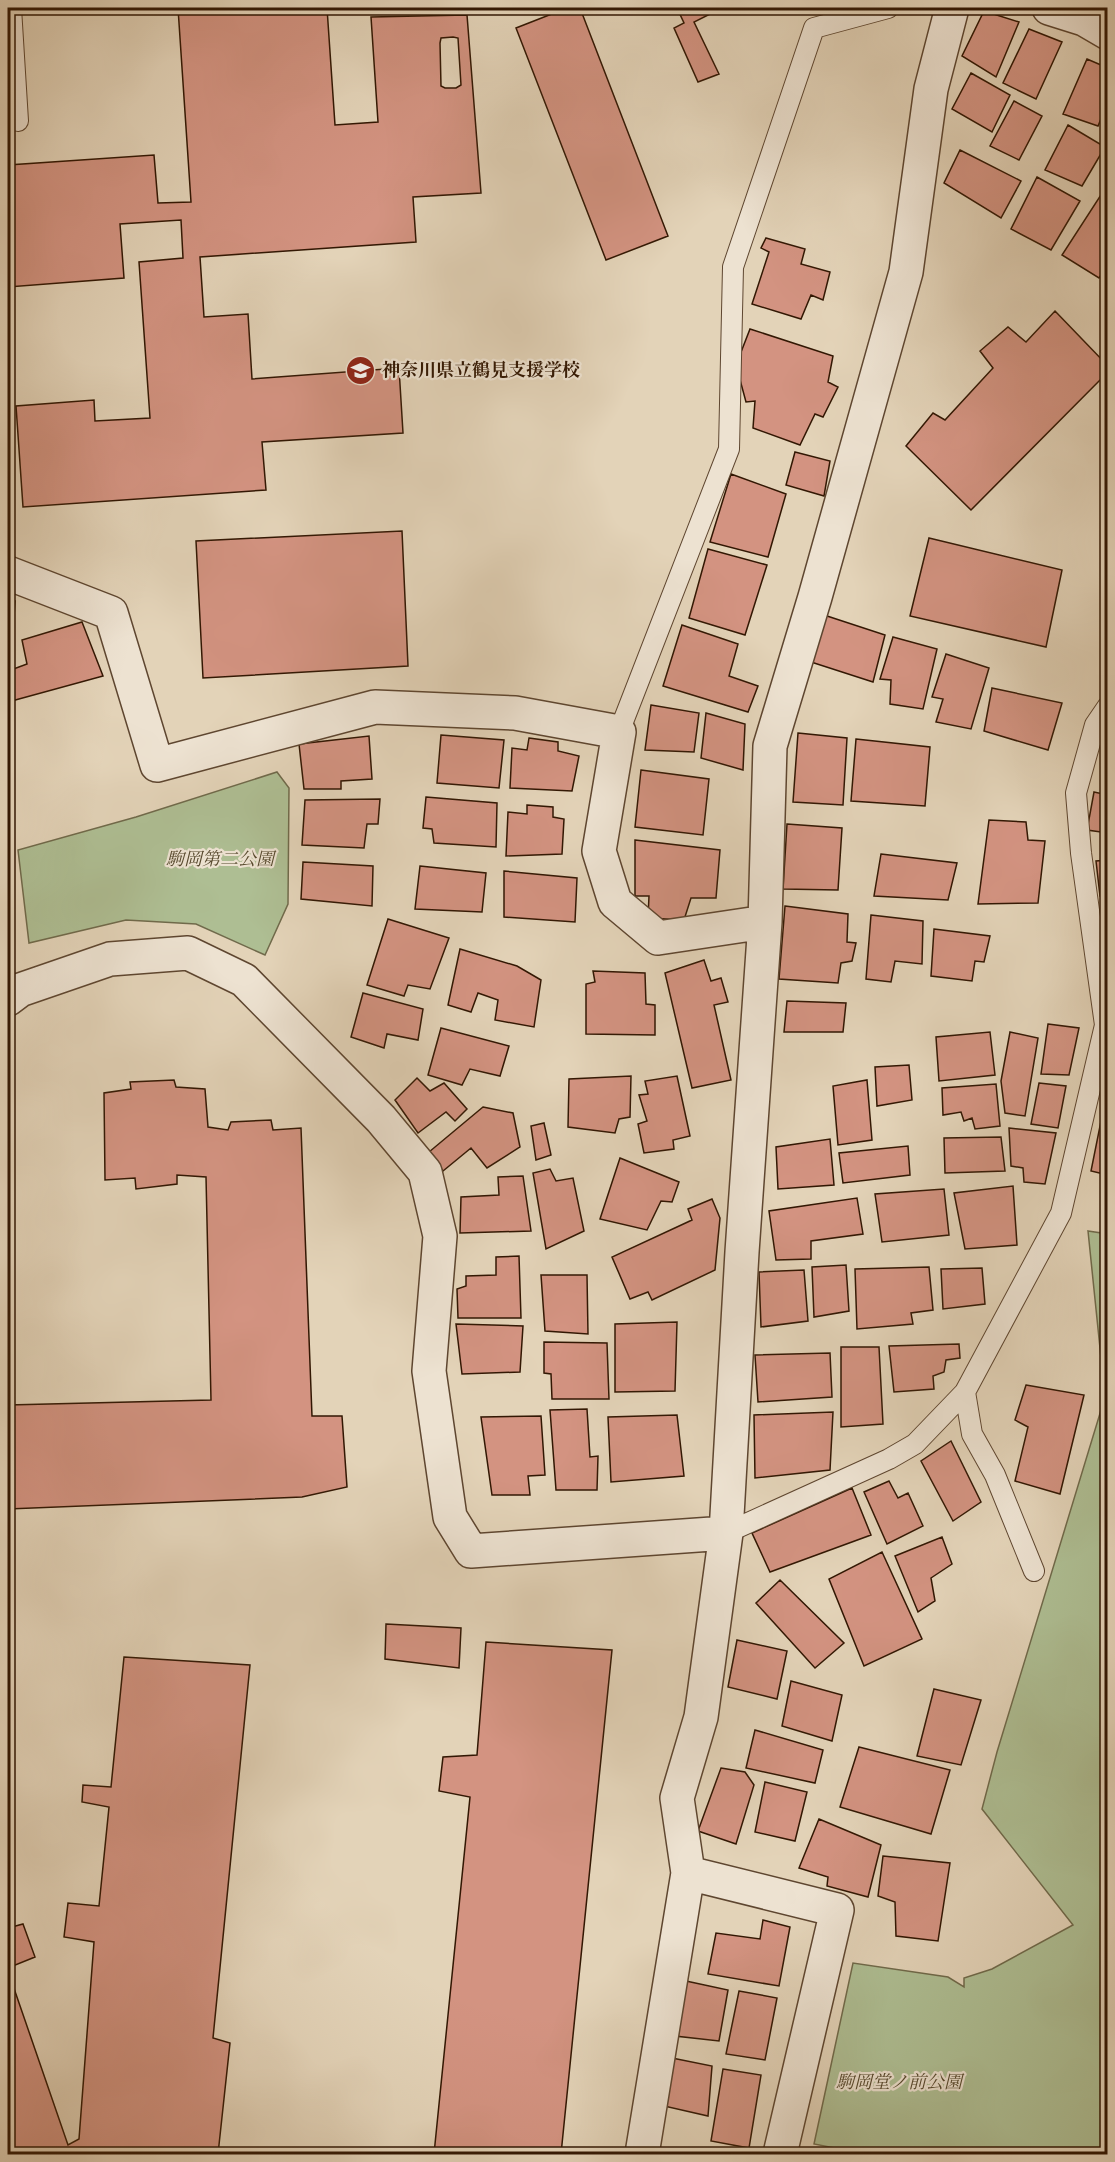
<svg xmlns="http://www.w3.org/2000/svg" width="1115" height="2162" viewBox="0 0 1115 2162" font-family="'IM FELL English','Noto Serif JP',serif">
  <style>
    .green { fill: #aebe93; stroke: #706a4b; stroke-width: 1.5 }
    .building { fill: #d39381; stroke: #321703; stroke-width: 1.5; fill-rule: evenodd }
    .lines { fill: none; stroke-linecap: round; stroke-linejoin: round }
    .service-casing { stroke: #5e4630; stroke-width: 22 }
    .minor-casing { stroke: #5e4630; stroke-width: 36 }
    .service { stroke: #ede2d1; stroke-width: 20 }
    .minor { stroke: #ede2d1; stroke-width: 33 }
    .labels { text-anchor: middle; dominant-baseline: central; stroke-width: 4.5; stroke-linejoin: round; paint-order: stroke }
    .poi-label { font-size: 18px; font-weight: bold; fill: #321703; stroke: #ede2d1; text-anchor: start }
    .park-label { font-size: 18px; font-style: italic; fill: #57492e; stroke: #ede2d1 }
  </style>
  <rect width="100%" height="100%" fill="#e3d3b8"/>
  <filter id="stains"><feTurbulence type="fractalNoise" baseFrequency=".00333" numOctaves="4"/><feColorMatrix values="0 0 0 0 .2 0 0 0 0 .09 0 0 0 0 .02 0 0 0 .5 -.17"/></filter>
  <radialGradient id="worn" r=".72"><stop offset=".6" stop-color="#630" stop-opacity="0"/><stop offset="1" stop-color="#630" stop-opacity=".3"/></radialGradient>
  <!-- green -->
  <path class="green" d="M277 772 289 788 288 904 265 955 196 924 126 920 29 943 18 850 136 817Z
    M1088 1231 1108 1234 1107 2154H865L814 2144 853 1963 948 1977 964 1987V1978L992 1969 1073 1925 982 1809 997 1752 1105 1397Z"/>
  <!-- building -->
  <path class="building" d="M178 8H327L335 125 378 122 371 17 467 15 481 193 413 197 416 242 200 257 204 317 248 314 252 379 399 368 403 433 262 442 266 490 23 507 16 406 94 400 95 421 150 418 139 262 183 258 181 220 120 224 124 278 8 287V165L154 155 158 203 191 202ZM453 37 458 38 461 85 456 88H445L441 86 440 43 441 38Z
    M567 8H580L668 236 606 260 516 28Z
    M677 8H722L694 22 719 74 698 82 674 28 684 23Z
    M984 11 1019 22 996 77 962 56Z
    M1029 29 1062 42 1036 99 1003 83Z
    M1087 59 1108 68V102L1098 126 1063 114Z
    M971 73 1010 95 992 132 952 109Z
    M1014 101 1042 116 1019 160 990 146Z
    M1068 125 1105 147 1082 186 1045 170Z
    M960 150 1021 181 1001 218 944 183Z
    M1037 177 1080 201 1051 250 1011 229Z
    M1108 184V265L1099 278 1062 255Z
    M766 238 805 249 801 264 830 272 823 300 811 295 801 319 752 304 769 252 761 248Z
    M1055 311 1108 366V372L971 510 906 446 933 413 945 420 993 368 980 351 1008 327 1026 342Z
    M750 329 833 356 828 382 838 387 823 417 815 414 800 445 753 428 755 401 746 402 736 365Z
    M795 452 830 461 824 496 786 485Z
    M731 474 786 494 768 557 710 542Z
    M402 531 408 666 203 678 196 541Z
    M929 538 1062 570 1046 647 910 616Z
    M708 549 767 565 745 635 689 618Z
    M8 600 15 601 11 664 8 663Z
    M824 615 885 635 873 682 811 662Z
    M82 622 103 676 8 702V671L27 664 22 640Z
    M682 625 738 644 729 676 758 686 748 712 663 686Z
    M893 637 937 649 923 709 890 704 891 680 880 679Z
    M946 654 989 668 971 729 936 722 943 699 932 697Z
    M992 688 1062 703 1048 750 984 731Z
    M651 705 699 713 694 752 645 750Z
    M706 713 745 724 743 770 701 758Z
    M798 733 847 738 843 805 793 802Z
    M441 735 504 740 499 788 437 783Z
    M369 736 372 779 341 781V789H304L299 744Z
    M529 738 558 742V751L579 756 572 791 510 788 512 748 527 750Z
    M856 739 930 747 925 806 851 801Z
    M641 770 709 779 703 835 635 827Z
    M1094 792 1108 795V833L1087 830Z
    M426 797 497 803 496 847 434 843 432 829 423 828Z
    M380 799 378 824H367L364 848 302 845 305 800Z
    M527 805 553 807V817L564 819 562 854 506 856 508 812 527 814Z
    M989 820 1026 822 1028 840 1045 841 1038 903 978 904Z
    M787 824 842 828 838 890 783 889Z
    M635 840 720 850 716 898H691L684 920 648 918 649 896H635Z
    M881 854 957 863 948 900 874 896Z
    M1108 860V896H1100L1096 861Z
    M303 862 373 866 372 906 301 899Z
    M420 866 486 873 482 912 415 909Z
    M504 871 577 878 575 922 504 917Z
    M785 906 848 914 847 942 856 943 852 961 841 963 838 983 779 979Z
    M871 915 923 921 922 964 895 961 891 982 866 979Z
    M388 919 449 938 430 989 408 985 404 996 367 985Z
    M934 929 990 936 984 962 975 961 972 981 931 976Z
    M460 949 517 966 541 980 534 1027 495 1020 498 1000 478 993 471 1012 448 1005Z
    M704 960 711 981 721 978 728 1002 714 1005 731 1080 692 1088 665 973Z
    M593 971 645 973 646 1004 655 1005V1035L586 1034V984L595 982Z
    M363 993 423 1009 418 1040 387 1034 384 1048 351 1037Z
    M787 1001 846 1003 843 1032H784Z
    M1048 1024 1079 1028 1069 1075 1041 1074Z
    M441 1028 509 1046 500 1076 470 1069 462 1085 428 1075Z
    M990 1032 995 1075 939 1081 936 1037Z
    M1010 1032 1038 1038 1025 1116 1005 1113 1001 1081Z
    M909 1065 912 1100 877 1106 875 1067Z
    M631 1076 630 1117 619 1119 615 1133 568 1127 569 1079Z
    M677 1076 690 1136 673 1140 674 1149 644 1153 638 1124 647 1121 639 1095 648 1094 645 1081Z
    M417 1078 430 1091 444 1083 467 1109 455 1121 446 1112 418 1133 395 1100Z
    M174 1080 176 1087 205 1089 208 1127 228 1130 231 1122 271 1120 273 1130 301 1128 312 1416H342L347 1487 302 1497 8 1509V1405L211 1400 206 1177 177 1175V1184L136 1189 135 1178 105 1180 104 1093 131 1089 130 1082Z
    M867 1080 872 1140 838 1145 833 1086Z
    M1039 1083 1066 1086 1058 1128 1031 1124Z
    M996 1084 1000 1126 975 1129 972 1118 964 1121 961 1112 943 1115 942 1088Z
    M483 1107 513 1113 520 1147 487 1168 471 1148 443 1171 429 1152Z
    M1101 1121 1108 1122V1175L1091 1171Z
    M544 1123 551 1155 536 1160 531 1126Z
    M1009 1128 1056 1133 1045 1184 1024 1182 1023 1168 1011 1166Z
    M1001 1137 1005 1171 945 1173 944 1138Z
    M830 1139 834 1185 778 1189 776 1147Z
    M908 1146 910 1175 843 1183 839 1153Z
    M620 1158 679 1182 672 1202 661 1201 647 1230 600 1219Z
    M550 1169 556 1181 573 1178 584 1231 546 1249 533 1173Z
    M523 1176 531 1231 460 1233 461 1197 499 1195 498 1177Z
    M1013 1186 1017 1245 965 1249 954 1193Z
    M944 1189 949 1235 882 1242 875 1194Z
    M857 1198 863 1234 811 1241V1259L776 1260 769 1211Z
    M712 1199 720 1218 715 1270 652 1300 648 1292 630 1299 612 1257 692 1220 688 1209Z
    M519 1256 521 1318H458L457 1289 466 1286V1276L496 1275V1257Z
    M846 1265 849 1311 814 1317 812 1267Z
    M929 1267 933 1310 911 1313 913 1324 857 1329 855 1269Z
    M982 1268 985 1304 943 1309 941 1269Z
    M804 1270 808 1321 761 1327 759 1272Z
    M541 1275H587L588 1334 545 1331Z
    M677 1322 675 1391 615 1392V1324Z
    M456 1324 523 1326 520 1372 462 1374Z
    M544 1342 607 1343 609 1399H552L551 1374 544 1373Z
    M959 1344 960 1358 946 1360 944 1372 933 1376 934 1389 894 1392 889 1346Z
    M841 1347H879L883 1424 841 1427Z
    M830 1353 832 1397 758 1402 755 1355Z
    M1026 1385 1084 1395 1060 1494 1015 1481 1028 1427 1015 1420Z
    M587 1409 590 1457 598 1456 597 1490H556L550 1410Z
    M833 1412 830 1470 755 1478 754 1415Z
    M677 1415 684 1476 611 1482 608 1417Z
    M541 1416 545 1475 528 1476 530 1495H492L481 1417Z
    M951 1441 981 1502 953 1521 921 1461Z
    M889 1481 898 1498 908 1493 923 1526 887 1544 864 1492Z
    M852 1488 871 1535 770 1572 752 1533Z
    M942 1537 952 1564 931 1578 935 1601 918 1612 895 1556Z
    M882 1552 922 1639 864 1666 829 1579Z
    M780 1580 844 1643 815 1668 756 1603Z
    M386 1624 461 1628 459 1668 385 1659Z
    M737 1640 787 1651 777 1699 728 1687Z
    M486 1642 612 1650 561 2154H434L470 1797 439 1791 443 1757 477 1755Z
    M124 1657 250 1665 213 2038 230 2043 218 2154H8V1971L68 2145 79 2139 94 1942 64 1937 68 1903 99 1906 109 1807 82 1802 83 1785 111 1787Z
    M791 1681 842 1695 832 1741 782 1726Z
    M934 1689 981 1700 961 1765 917 1756Z
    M755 1730 823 1750 815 1783 746 1768Z
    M859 1747 950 1770 931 1834 840 1807Z
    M721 1768 745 1772 754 1785 736 1844 698 1831Z
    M765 1782 807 1792 795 1841 755 1832Z
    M819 1819 881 1845 868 1897 827 1886 828 1877 799 1868Z
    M883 1856 950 1863 938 1941 896 1936 895 1902 878 1896Z
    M763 1920 790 1927 779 1986 708 1974 716 1933 760 1939Z
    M23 1924 35 1957 8 1968V1928Z
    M686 1981 728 1990 719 2041 675 2036Z
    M739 1991 777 1998 765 2060 726 2054Z
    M672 2058 712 2066 708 2116 664 2106Z
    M723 2069 761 2075 749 2148 711 2141Z"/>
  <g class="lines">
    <defs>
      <path id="service" d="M11 8 18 121
        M619 732 729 449 733 267 814 28 888 8
        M965 1392 972 1434 995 1475 1034 1571
        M726 1533 889 1459 915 1444 965 1392 1061 1213 1105 1025 1081 853 1076 793 1095 725 1108 706"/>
      <path id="minor" d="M1049 8 1084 19 1108 33
        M8 573 111 613 157 765 375 707 515 713 619 732 599 851 615 902 658 938 765 922
        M8 999 20 990 110 959 188 953 244 980 381 1119 425 1172 440 1236 429 1371 450 1517 471 1551 726 1533
        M688 1873 837 1910 780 2154
        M642 2154 688 1873 677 1798 701 1717 726 1533 742 1252 765 922 770 746 815 597 906 272 931 89 952 8"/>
    </defs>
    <!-- service casing -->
    <use href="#service" class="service-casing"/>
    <!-- minor casing -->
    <use href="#minor" class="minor-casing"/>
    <!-- service -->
    <use href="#service" class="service"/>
    <!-- minor -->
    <use href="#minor" class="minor"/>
  </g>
  <!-- icons -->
  <defs>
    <symbol id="school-disc" viewBox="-11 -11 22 22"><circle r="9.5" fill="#8f2418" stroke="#ede2d1"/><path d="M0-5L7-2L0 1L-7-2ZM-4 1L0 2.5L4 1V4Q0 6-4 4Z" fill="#fff"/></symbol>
  </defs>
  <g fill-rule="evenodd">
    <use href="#school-disc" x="344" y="354" width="33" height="33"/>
  </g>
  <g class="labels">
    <!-- poi labels -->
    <g class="poi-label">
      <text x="382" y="371">神奈川県立鶴見支援学校</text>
    </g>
    <!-- park labels -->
    <g class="park-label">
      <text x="220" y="860">駒岡第二公園</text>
      <text x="899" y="2083">駒岡堂ノ前公園</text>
    </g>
  </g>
  <!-- margin -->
  <rect width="1115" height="2162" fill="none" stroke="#e3d3b8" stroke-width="30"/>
  <rect x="9" y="9" width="1097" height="2144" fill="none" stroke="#321703" stroke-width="3"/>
  <rect x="15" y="15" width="1085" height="2132" fill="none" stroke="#321703" stroke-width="1.5"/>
  <rect width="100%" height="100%" filter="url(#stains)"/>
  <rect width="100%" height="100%" fill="url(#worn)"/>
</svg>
